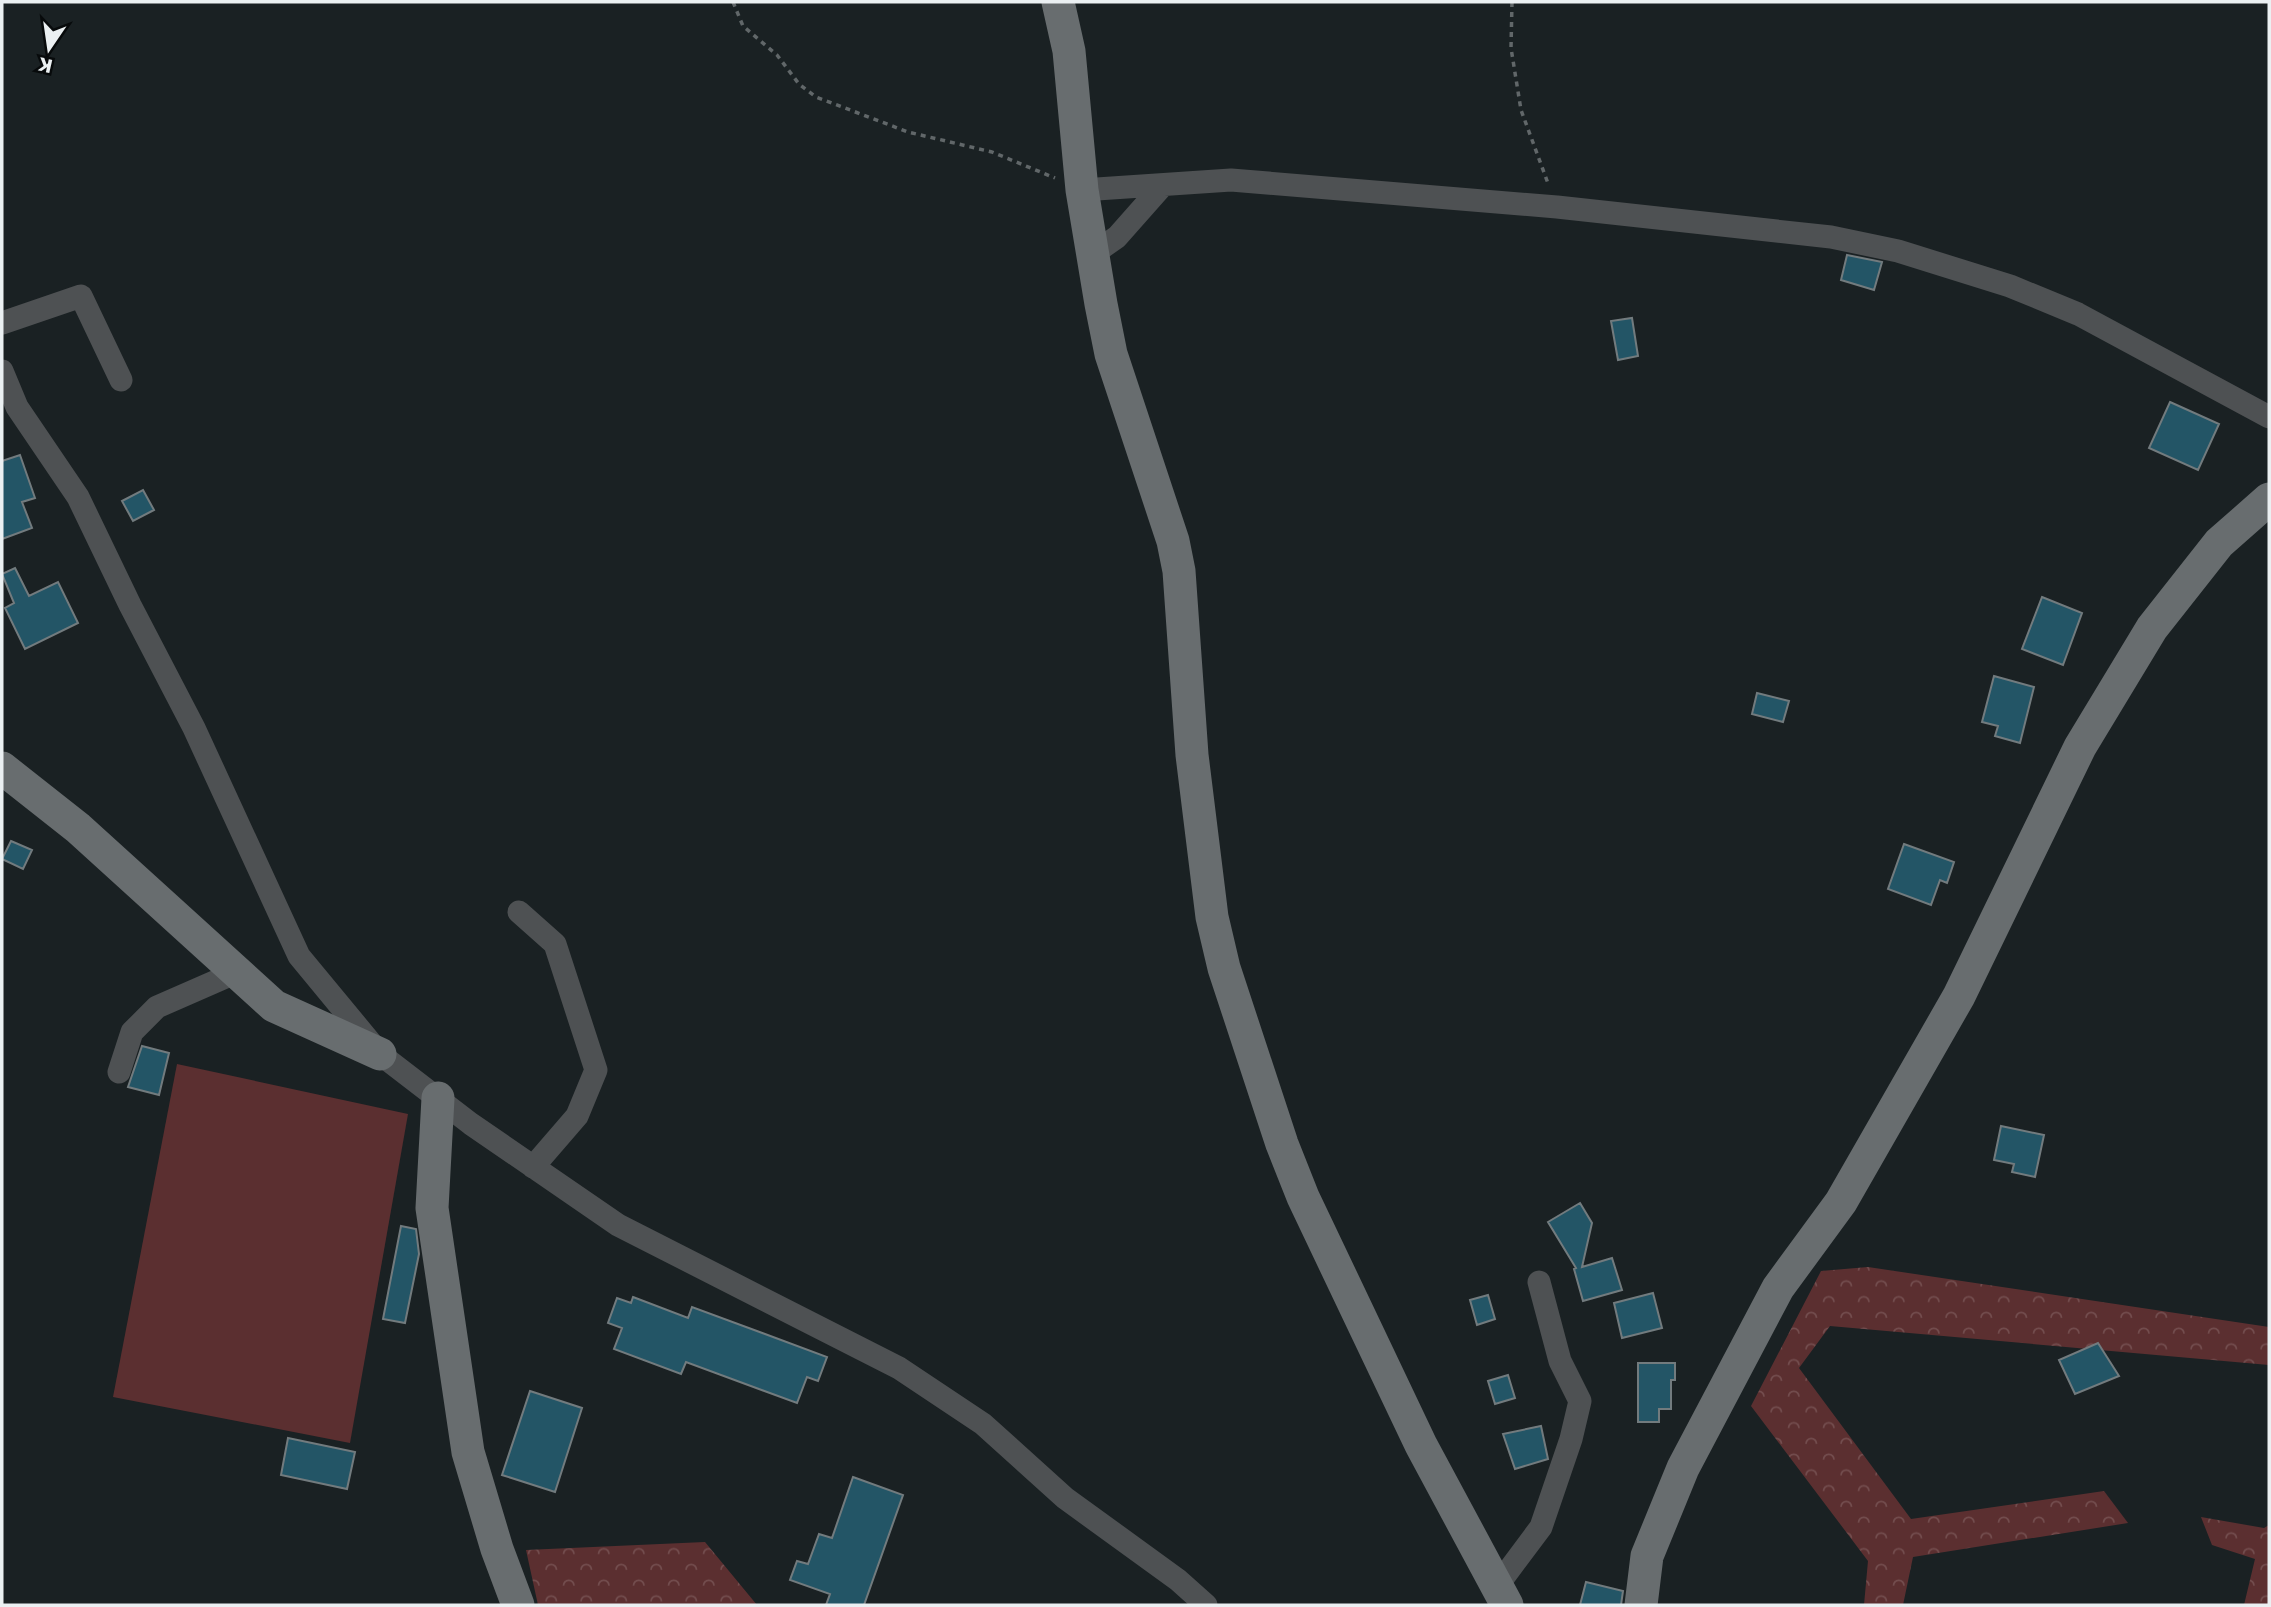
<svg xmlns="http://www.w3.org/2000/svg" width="2271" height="1607" viewBox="0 0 2271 1607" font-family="'Golos Text',sans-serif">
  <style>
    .forest { fill: url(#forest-crowns) }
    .park { fill: #5b2f30 }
    .building { fill: #235566; stroke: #727b7e; stroke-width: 2 }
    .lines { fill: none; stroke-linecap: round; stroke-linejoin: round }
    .path { stroke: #616769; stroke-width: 3.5; stroke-dasharray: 5 5; stroke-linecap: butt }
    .street { stroke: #4e5153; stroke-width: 23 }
    .secondary { stroke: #686d6f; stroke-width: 33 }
  </style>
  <defs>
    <pattern id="forest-crowns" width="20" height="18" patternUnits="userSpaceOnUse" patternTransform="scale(1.75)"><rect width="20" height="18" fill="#5b2f30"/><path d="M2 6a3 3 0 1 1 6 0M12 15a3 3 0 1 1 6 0" fill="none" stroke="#734d4e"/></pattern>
  </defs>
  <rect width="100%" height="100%" fill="#1a2123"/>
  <!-- forest -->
  <path class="forest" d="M1868 1267 2269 1327V1365L1830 1326 1799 1368 1911 1519 2104 1491 2128 1523 1913 1557 1903 1605H1864L1868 1561 1751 1406 1821 1271Z
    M2201 1517 2264 1528 2269 1525V1605H2244L2255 1559 2212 1545Z
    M705 1542 757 1605H538L526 1550Z"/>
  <!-- park -->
  <path class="park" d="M177 1064 408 1114 350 1443 113 1397Z"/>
  <!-- building -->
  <path class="building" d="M1847 255 1882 262 1874 290 1841 280Z
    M1632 318 1638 356 1618 360 1611 321Z
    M2170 402 2219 424 2198 470 2149 448Z
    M20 455 35 498 22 502 32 528 2 539V461Z
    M143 490 154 510 133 521 122 501Z
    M15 568 29 596 58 582 78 623 25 649 5 608 14 603 2 574Z
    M2042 597 2082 613 2063 665 2022 649Z
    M1994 676 2034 687 2020 743 1995 736 1998 726 1982 722Z
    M1757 693 1789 701 1783 722 1752 714Z
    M11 841 32 850 23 869 2 859Z
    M1904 844 1954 862 1947 883 1940 880 1931 905 1888 889Z
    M142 1046 169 1053 159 1095 128 1087Z
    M2001 1126 2044 1135 2035 1177 2012 1172 2014 1164 1994 1160Z
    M1580 1203 1592 1223 1582 1267 1612 1258 1622 1290 1583 1301 1574 1269 1576 1268 1548 1222Z
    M401 1226 416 1229 419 1254 405 1323 383 1319Z
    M1653 1293 1662 1328 1622 1338 1614 1303Z
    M1488 1295 1495 1319 1477 1325 1470 1300Z
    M633 1297 688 1318 692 1307 827 1357 818 1381 807 1377 797 1403 686 1362 681 1374 614 1349 622 1328 608 1323 617 1298 631 1303Z
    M2098 1343 2119 1376 2075 1394 2059 1360Z
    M1638 1363H1675V1380H1671V1409H1659V1422H1638Z
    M1508 1375 1515 1398 1495 1404 1488 1381Z
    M530 1391 582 1408 555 1492 502 1475Z
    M1541 1426 1548 1459 1515 1469 1503 1434Z
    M288 1438 355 1452 347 1489 281 1475Z
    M853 1477 903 1495 864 1605H826L830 1594 790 1580 797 1561 808 1564 819 1534 832 1538Z
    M1586 1582 1623 1591 1621 1605H1580Z"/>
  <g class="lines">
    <!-- path -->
    <path class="path" d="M733 2 743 26 777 55 799 84 816 97 908 132 992 152 1055 178
      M1512 2 1511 48 1521 110 1549 186"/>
    <!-- street -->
    <path class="street" d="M1082 190 1231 180 1557 207 1831 237 1898 251 2010 286 2078 314 2269 417
      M1093 254 1117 237 1163 185
      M2 323 81 296 121 380
      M2 371 17 407 78 497 130 605 194 728 299 956 380 1054 471 1124 618 1225 899 1368 983 1424 1065 1498 1178 1580 1206 1605
      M519 912 555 944 596 1070 577 1116 533 1167
      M119 1072 132 1032 157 1007 237 972
      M1497 1586 1541 1527 1571 1439 1580 1401 1560 1361 1539 1282"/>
    <!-- secondary -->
    <path class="secondary" d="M1058 2 1069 51 1082 190 1101 304 1111 354 1173 541 1179 571 1192 755 1212 917 1224 968 1282 1144 1303 1197 1421 1445 1507 1605
      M2 768 78 828 274 1006 380 1054
      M438 1098 432 1208 468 1452 497 1549 518 1605
      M1641 1605 1647 1556 1683 1468 1778 1288 1841 1202 1959 996 2080 747 2152 628 2219 543 2269 499"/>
  </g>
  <!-- border -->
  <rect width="2271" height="1607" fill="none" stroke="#ebf0f2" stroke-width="7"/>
  <!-- north arrow -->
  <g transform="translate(49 49) rotate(193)" stroke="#070a0b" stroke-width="5" paint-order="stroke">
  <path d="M0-5L12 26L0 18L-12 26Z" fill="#ebf0f2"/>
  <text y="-10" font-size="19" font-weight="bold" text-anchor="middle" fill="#ebf0f2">K</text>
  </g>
</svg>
